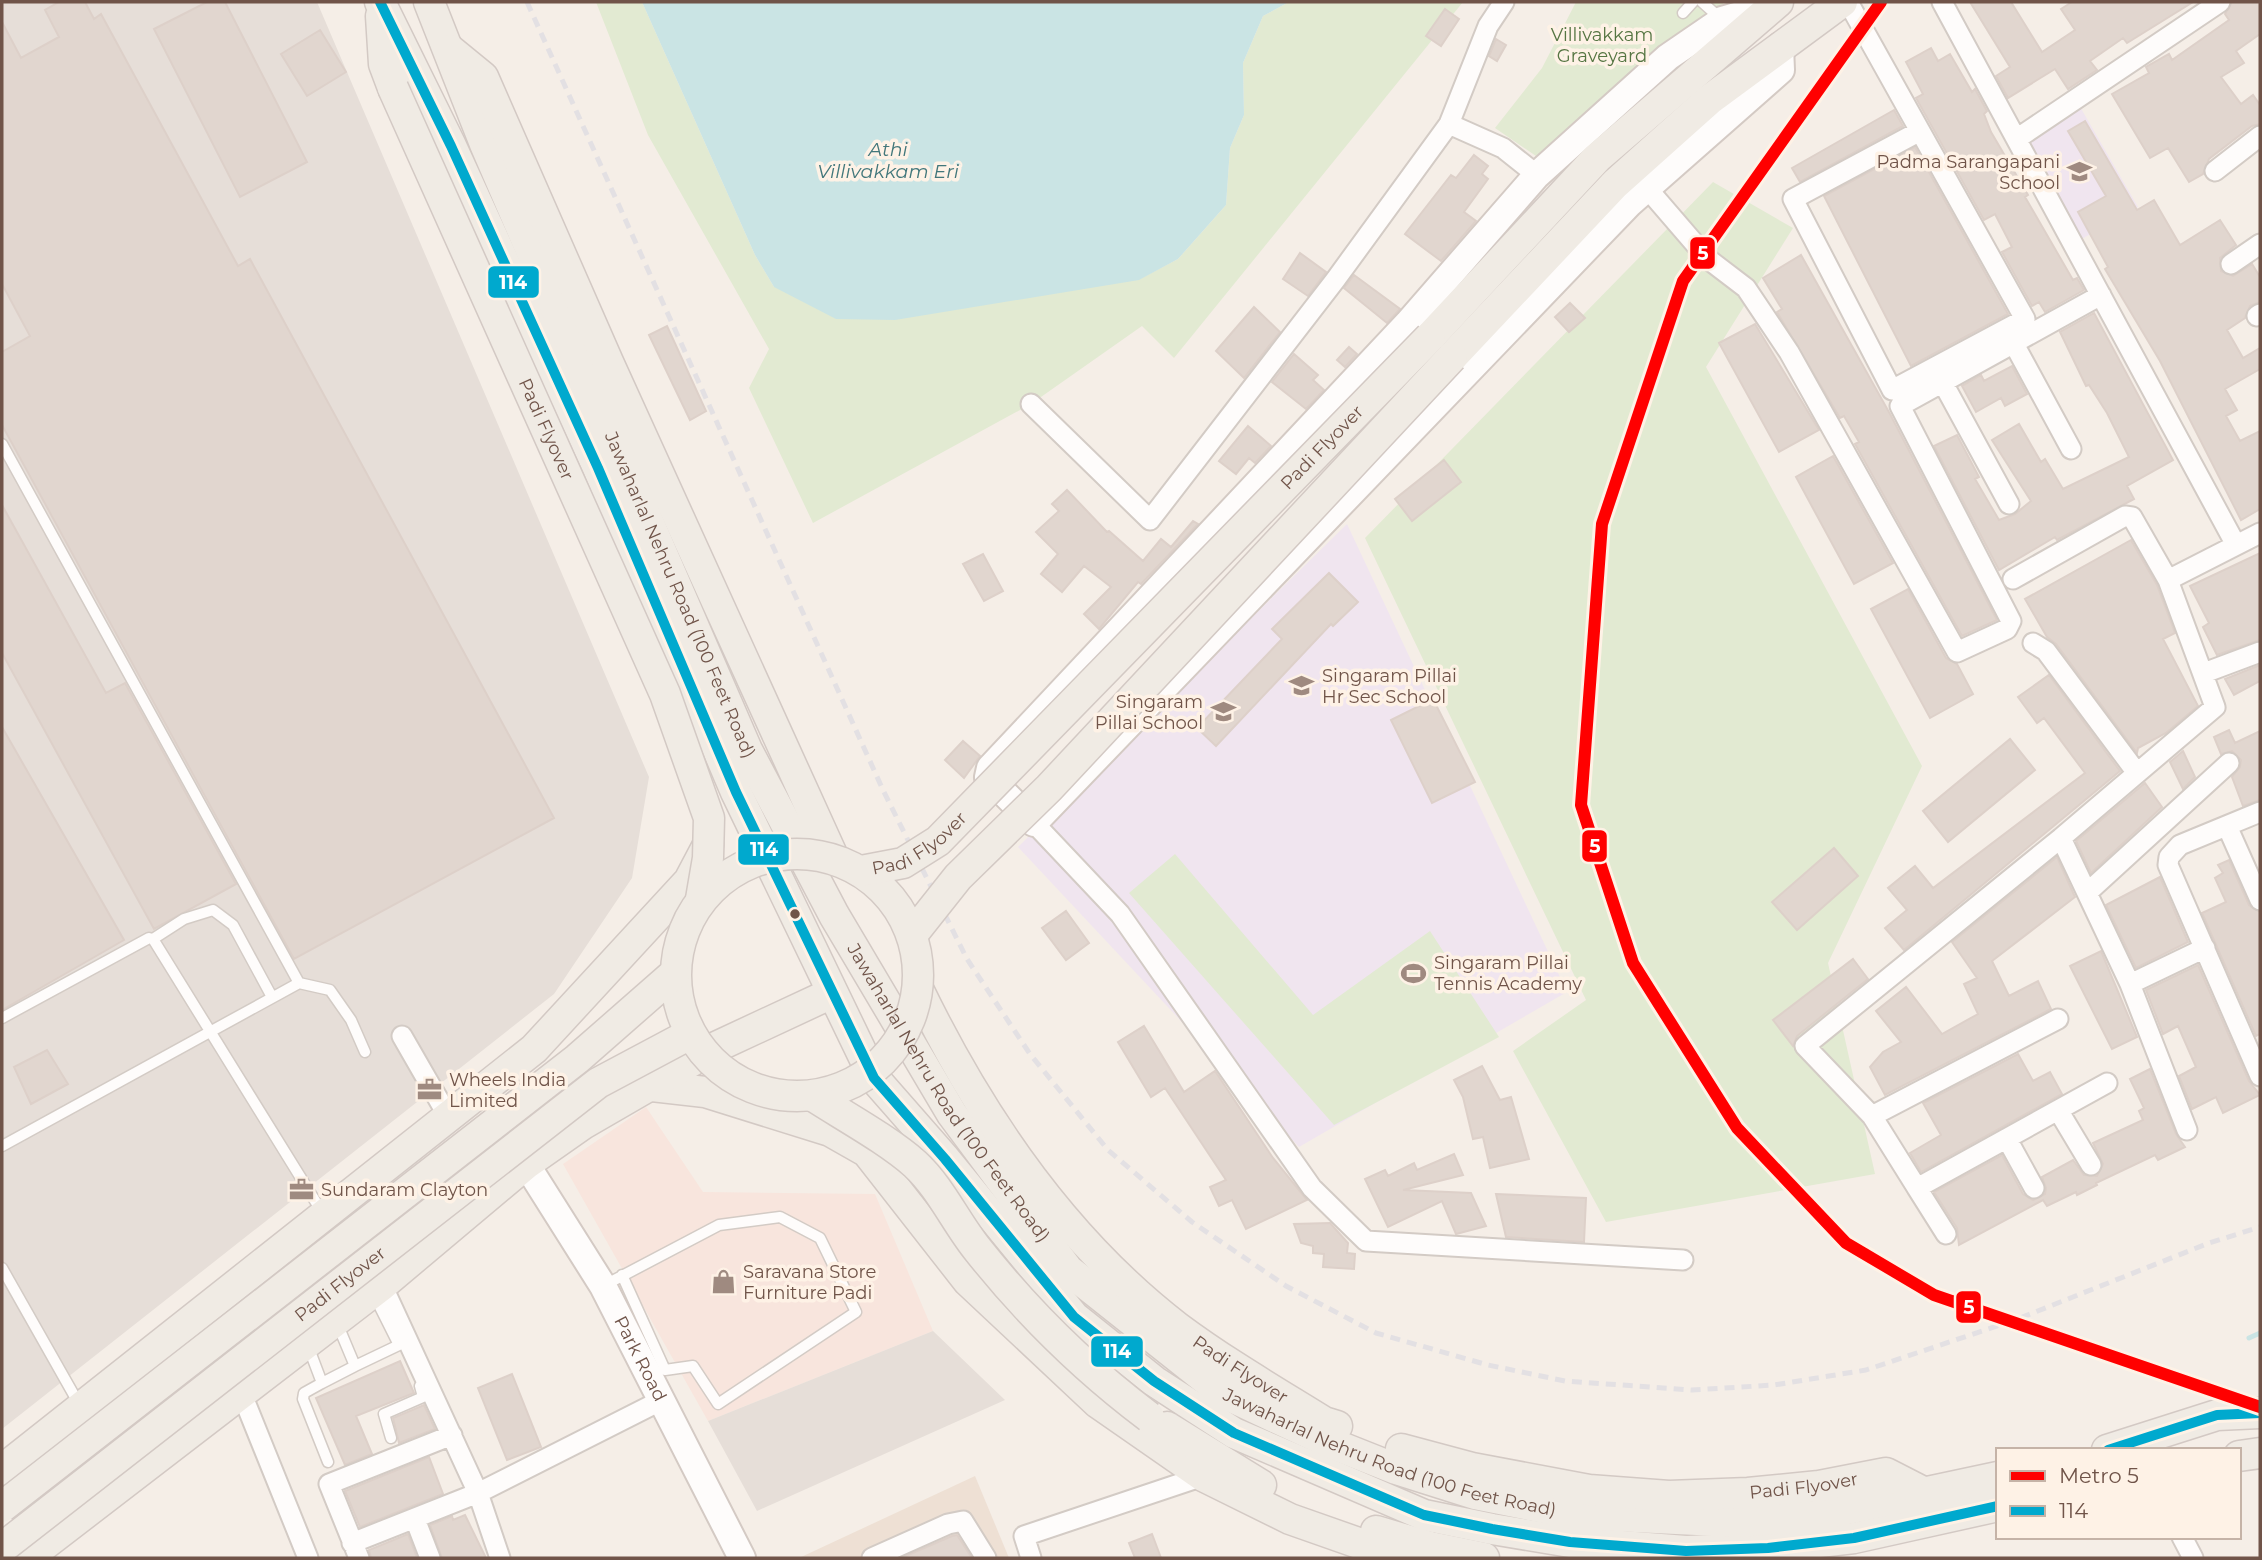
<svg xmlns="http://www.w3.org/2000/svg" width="2262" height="1560" viewBox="0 0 2262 1560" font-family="Montserrat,sans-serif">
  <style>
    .residential { fill: #eee0d4 }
    .commercial { fill: #f8e5dd }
    .industrial { fill: #e6ded8 }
    .education { fill: #f0e5ef }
    .green { fill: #e2ead2 }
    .water { fill: #cae4e4 }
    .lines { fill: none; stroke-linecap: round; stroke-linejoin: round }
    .stream { stroke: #cae4e4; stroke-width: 5 }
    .building { fill: #e1d6cf; stroke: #ddd0c9; stroke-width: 2 }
    .lane-casing { stroke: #d3cbc5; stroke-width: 13 }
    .street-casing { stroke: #d3cbc5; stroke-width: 23 }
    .secondary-casing { stroke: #d4cac4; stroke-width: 30 }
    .primary-casing { stroke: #d3c9c4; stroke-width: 33 }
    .lane { stroke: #fefcfb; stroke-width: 10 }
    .street { stroke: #fefcfb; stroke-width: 19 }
    .secondary { stroke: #fefcfb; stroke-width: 26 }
    .primary { stroke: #f0ebe4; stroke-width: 30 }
    .rail { stroke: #e3e0e3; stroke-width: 5; stroke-dasharray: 10 7; stroke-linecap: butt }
    .primary-bridge-casing { stroke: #d3c9c4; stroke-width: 33; stroke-linecap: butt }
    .primary-bridge { stroke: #f0ebe4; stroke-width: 30 }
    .bus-1-casing { stroke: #fef2e6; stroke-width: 16 }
    .bus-1 { stroke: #00a9ce; stroke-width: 10 }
    .metro-1-casing { stroke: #fef2e6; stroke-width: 18 }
    .metro-1 { stroke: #f00; stroke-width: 12 }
    .bus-dot { fill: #705449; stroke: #fef2e6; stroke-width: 2.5 }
    .labels { text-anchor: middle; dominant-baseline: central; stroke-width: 7; stroke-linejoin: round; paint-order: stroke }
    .park-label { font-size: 18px; fill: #557542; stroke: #fef2e6 }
    .poi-label { font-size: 18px; fill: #705449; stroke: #fef2e6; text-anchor: start }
    .street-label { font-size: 18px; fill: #705449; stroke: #fef2e6 }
    .water-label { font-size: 19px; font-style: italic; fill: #42777b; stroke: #fef2e6 }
    .line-badge { stroke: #fef2e6; stroke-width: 2.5 }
    .badge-label { font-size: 19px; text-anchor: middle; font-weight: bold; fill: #fff }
  </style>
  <rect width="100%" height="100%" fill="#f5eee7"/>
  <!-- residential -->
  <path class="residential" d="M975 1476 1009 1558H799Z"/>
  <!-- commercial -->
  <path class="commercial" d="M646 1107 703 1192 875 1194 933 1331 708 1421 563 1164Z"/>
  <!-- industrial -->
  <path class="industrial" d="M2 2H317L649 777 632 878 554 994 2 1429Z
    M933 1331 1005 1400 757 1511 708 1421Z"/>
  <!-- education -->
  <path class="education" d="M2079 105 2138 207 2080 240 2024 138Z
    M1347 524 1567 992 1299 1147 1018 847Z"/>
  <!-- green -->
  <path class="green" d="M596 2H642L755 255 774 287 1138 280 1178 259 1226 205 1230 148 1244 115 1243 63 1263 16 1289 2H1463L1174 358 1142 326 1031 404 813 523 749 388 769 349 648 135Z
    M1576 2H1725L1536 156 1495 128 1542 68Z
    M1713 182 1793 228 1706 367 1922 766 1828 963 1875 1174 1606 1222 1513 1051 1586 1000 1365 538Z
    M1175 854 1313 1015 1430 931 1499 1037 1334 1125 1129 893Z"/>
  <!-- water -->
  <path class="water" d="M642 2H1289L1263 16 1243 63 1244 115 1230 148 1226 205 1178 259 1139 280 895 320 836 319 774 287 755 255Z"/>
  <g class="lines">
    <!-- stream -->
    <path class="stream" d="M2249 1338 2260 1333"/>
  </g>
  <!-- building -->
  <path class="building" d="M59 2H85L94 19 101 14 238 266 250 259 554 818 294 959 2 425V352L30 336 2 284V22L21 58 59 37 45 10Z
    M207 2H225L307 162 240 197 154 29Z
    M1970 2H2011L2042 52 2075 30 2061 9 2072 2H2193L2127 43 2123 38 2090 61 2097 70 2068 89 2055 69 2008 98 1996 76 2010 67Z
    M2232 2H2260V34L2236 51 2244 63 2221 77 2241 104 2253 95 2260 105V124L2252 126 2209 159 2203 174 2189 182 2168 148 2150 158 2112 94 2149 73 2146 67 2169 54 2172 60 2229 20 2225 14Z
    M1445 9 1459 19 1441 46 1426 36Z
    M320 30 346 72 307 96 281 54Z
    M1496 39 1506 45 1497 61 1489 56Z
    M1931 48 1938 61 1950 54 1972 92 1975 89 1987 111 1984 114 1991 132 2028 195 2025 197 2073 280 2077 278 2084 290 2045 312 2039 302 2032 306 2002 252 2012 247 1995 214 1984 220 1916 98 1923 94 1906 62Z
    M1894 110 1903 126 1800 182 1792 168Z
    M2085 121 2137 210 2154 200 2180 245 2220 220 2236 245 2220 258 2221 271 2233 276 2252 264 2260 277V302L2250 306 2245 318 2227 330 2243 358 2260 348V369L2225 389 2237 410 2226 416 2240 441 2260 431V509L2241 520 2160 361 2105 269 2108 267 2078 212 2106 196 2068 131Z
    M1915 147 2008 314 1911 366 1824 196Z
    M1474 155 1488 166 1482 174 1488 179 1464 212 1476 221 1441 261 1405 234 1451 175 1456 178Z
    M1300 253 1326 272 1308 296 1283 279Z
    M1801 255 1890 414 1997 620 1962 636 1855 444 1859 442 1844 416 1840 418 1777 312 1782 309 1763 278Z
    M1354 275 1400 309 1387 323 1344 288Z
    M1570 303 1585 318 1569 332 1555 317Z
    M1254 307 1280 332 1244 378 1216 351Z
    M2094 313 2173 460 2127 486 2134 499 2057 540 2055 537 1999 570 1934 446 1957 435 1979 477 1975 479 1999 520 2015 514 2031 501 1992 440 2019 424 2041 462 2045 459 2063 489 2129 457 2107 413 2089 385 2086 386 2060 332Z
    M1755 324 1819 430 1779 452 1719 343Z
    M667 326 706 411 690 420 649 335Z
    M1349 347 1357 354 1345 367 1337 360Z
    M1294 354 1318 375 1313 380 1324 390 1306 409 1272 382Z
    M2012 366 2027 394 2005 406 2001 398 1976 412 1962 386 1981 375 1984 381Z
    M1248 426 1271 446 1255 463 1249 458 1236 474 1219 461Z
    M1833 456 1893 563 1854 584 1796 477Z
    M1444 460 1461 482 1412 521 1395 499Z
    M1067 490 1107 532 1109 531 1143 561 1161 539 1171 547 1193 521 1198 524 1141 584 1138 582 1099 629 1084 614 1111 587 1084 566 1062 592 1041 574 1058 554 1036 532 1059 511 1052 504Z
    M2 505 106 693 125 683 236 884 154 929 2 653Z
    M2131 540 2157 585 2175 633 2163 639 2198 706 2166 733 2138 748 2137 753 2056 644 2047 637 2025 599Z
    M2260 553V640L2217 655 2203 627 2209 623 2190 586Z
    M983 554 1003 591 984 601 963 564Z
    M1329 573 1358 602 1333 626 1331 624 1216 746 1197 728 1282 639 1272 629Z
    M1908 589 1946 658 1957 664 1973 694 1930 718 1871 609Z
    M2260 665V681L2234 695 2225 679Z
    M2049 675 2120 771 1904 950 1885 928 1907 910 1888 888 1915 866 1933 888 2085 773 2044 718 2037 723 2018 697Z
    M1433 699 1475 782 1432 803 1391 720Z
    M2 727 124 940 2 1010Z
    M2229 730 2235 743 2260 731V800L2243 806 2232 777 2240 767 2241 760 2232 751 2221 754 2214 737Z
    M2010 739 2035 770 1948 842 1923 811Z
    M963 741 980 756 964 778 945 760Z
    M2183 751 2195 777 2183 789 2170 762Z
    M2145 783 2162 807 2091 873 2076 841Z
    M1834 848 1858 876 1797 930 1772 902Z
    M2057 857 2075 897 1992 961 2009 996 2038 981 2051 1009 1885 1095 1870 1067 1883 1052 1901 1042 1876 1011 1906 987 1942 1034 1978 1014 1964 984 1977 978 1952 942Z
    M2229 860 2249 905 2260 912V1034L2256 1036 2202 913 2226 902 2215 878 2223 873 2218 865Z
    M2160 877 2188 942 2136 968 2106 905Z
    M1066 911 1089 943 1066 960 1042 928Z
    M2101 951 2137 1037 2112 1049 2070 966Z
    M1853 959 1868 979 1797 1036 1793 1046 1773 1020Z
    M2198 965 2249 1081 2260 1095 2223 1113 2216 1097 2192 1109 2179 1076 2196 1067 2178 1026 2163 1034 2146 990Z
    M1144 1026 1184 1092 1215 1071 1273 1158 1307 1200 1246 1229 1232 1200 1219 1206 1210 1187 1226 1180 1165 1088 1151 1097 1118 1042Z
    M47 1050 68 1084 31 1104 14 1067Z
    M2018 1054 2033 1081 2050 1072 2062 1094 1921 1172 1910 1153 1941 1135 1923 1103Z
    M1482 1066 1500 1100 1511 1097 1529 1159 1490 1168 1483 1137 1473 1139 1463 1097 1454 1080Z
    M2150 1069 2176 1134 2185 1147 2158 1160 2155 1155 2096 1183 2097 1185 2077 1195 2076 1192 2047 1206 2043 1200 1959 1245 1957 1228 1934 1192 2002 1155 2023 1194 2033 1200 2045 1194 2046 1188 2042 1177 2073 1160 2084 1175 2097 1176 2103 1164 2093 1143 2143 1120 2139 1111 2144 1108 2130 1079Z
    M1454 1154 1463 1175 1403 1190 1471 1193 1486 1226 1456 1234 1442 1201 1388 1227 1365 1179 1385 1170 1388 1176 1414 1163 1417 1170Z
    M1496 1194 1586 1198 1584 1242 1506 1237Z
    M1330 1223 1348 1243 1347 1253 1355 1254 1354 1269 1323 1267 1324 1254 1313 1253V1246L1301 1243 1294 1224Z
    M400 1361 414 1393 356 1416 372 1454 345 1465 316 1398Z
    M512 1374 541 1447 507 1460 478 1388Z
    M424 1405 435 1429 399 1443 393 1418Z
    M429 1457 443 1494 360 1527 345 1491Z
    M465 1515 486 1558H442L430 1525 452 1516 453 1520Z
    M408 1534 417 1558H371L369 1550Z
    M1152 1534 1161 1558H1135L1129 1543Z
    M957 1535 972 1558H901L952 1536Z"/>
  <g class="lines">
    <defs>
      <path id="lane" d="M1702 2 1721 19
        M1683 13 1693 2
        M2 444 299 983 2 1146
        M153 939 184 919 213 910 233 925 272 997
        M299 983 330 990 351 1020 365 1052
        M2 1018 149 938 153 939 322 1212
        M2 1268 79 1404
        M603 1286 719 1225 780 1217 820 1238 856 1312 718 1404 693 1366 665 1370 622 1275
        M308 1346 322 1383 304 1393 303 1399 328 1462
        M355 1366 399 1345 374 1295
        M322 1383 355 1366 337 1323
        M391 1438 384 1414 423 1397 420 1386"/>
      <path id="street" d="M1504 2 1488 26 1449 124 1503 148 1537 175
        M1848 2 2025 319 1892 390 1793 199 1920 131
        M1942 2 2236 545
        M2018 138 2220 2
        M2215 171 2260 136
        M1646 187 1708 259 1746 288 1789 352 1957 652 2007 629 2011 621 1900 406 2101 295
        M2231 264 2260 244
        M2257 316 2260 314
        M2014 344 2071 449
        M1943 383 2009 504
        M1031 404 1150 520 1336 279 1449 124
        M2013 579 2125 516 2132 517 2168 580 2215 707 2061 838 1805 1046 1872 1116 2058 1019
        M2168 580 2260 533
        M2033 643 2046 651 2137 773
        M2204 673 2260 652
        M2260 812 2180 845 2169 857 2168 865 2260 1076
        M1034 823 1120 914 1312 1188 1366 1241 1683 1260
        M2227 826 2260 900
        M2061 838 2130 984 2187 1130
        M2088 892 2229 763
        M2130 984 2205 948
        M402 1036 448 1116
        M2058 1110 2091 1165
        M1872 1116 1917 1188 2107 1083
        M2007 1139 2034 1188
        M1917 1188 1946 1234
        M382 1285 478 1493 500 1558
        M241 1392 308 1558
        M415 1519 430 1558
        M2182 1537 2193 1558
        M352 1543 478 1493 660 1401
        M359 1558 329 1484 452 1435
        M872 1558 948 1524 963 1521 986 1558
        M1031 1558 1024 1536 1203 1476"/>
      <g id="secondary">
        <path d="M1774 5 1722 20 1668 57 1537 175 1408 323 990 768 988 777 1034 823 1629 204 1781 70 1780 46"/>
        <path id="s1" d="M526 1164 603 1286 742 1558"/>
      </g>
      <g id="primary">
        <path d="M380 2 451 146 598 468 736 792 874 1078 945 1159 1074 1317 1154 1381 1234 1433 1424 1515 1492 1529 1570 1542 1686 1551 1768 1548 1854 1538 1998 1506"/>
        <path id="s2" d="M429 2 485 144 747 750 834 915 952 1114 1068 1270 1223 1393 1328 1442 1396 1469 1475 1494 1574 1514 1738 1522 1815 1516 1998 1477"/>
        <path d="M381 16 384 64 393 88"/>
        <path d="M450 50 483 77 608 362 834 859"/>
        <path d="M1430 337 1597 158 1778 2"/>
        <path d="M1452 357 1615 184 1709 100 1842 2"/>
        <path id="s3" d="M918 989C980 1117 1063 1239 1177 1327 1224 1362 1274 1391 1324 1422L1337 1426"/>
        <path d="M652 1086 705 1092 830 1131 867 1152 968 1281 1098 1403 1203 1476 1290 1519 1401 1558"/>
        <path d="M1167 1427 1261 1485"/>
        <path id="s4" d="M1401 1449 1472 1468 1589 1490 1669 1496 1748 1493 1819 1486 1886 1473 1925 1493"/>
        <path d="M2107 1450 2217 1415 2260 1413"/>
        <path d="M2239 1456 2260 1453"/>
        <path d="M2 1470 534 1049 689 881 708 845"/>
        <path d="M1376 1531 1430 1547 1484 1558"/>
        <path d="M27 1558 382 1285 526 1164 583 1124 716 1047 832 993"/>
      </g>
    </defs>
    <!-- lane casing -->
    <use href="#lane" class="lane-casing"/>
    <!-- street casing -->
    <use href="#street" class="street-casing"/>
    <!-- secondary casing -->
    <use href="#secondary" class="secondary-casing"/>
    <!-- primary casing -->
    <use href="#primary" class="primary-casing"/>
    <!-- lane -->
    <use href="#lane" class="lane"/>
    <!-- street -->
    <use href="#street" class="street"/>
    <!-- secondary -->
    <use href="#secondary" class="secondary"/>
    <!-- primary -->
    <use href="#primary" class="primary"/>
    <!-- rail -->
    <path class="rail" d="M527 2 883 790 967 959 1030 1054 1108 1150 1192 1222 1286 1286 1376 1333 1488 1365 1565 1381 1692 1390 1774 1385 1866 1370 2015 1320 2209 1243 2260 1227"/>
    <defs>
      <g id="primary-bridge">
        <path id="s5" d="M393 88 665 694 709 818 708 858 701 899"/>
        <circle cx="797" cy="975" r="121"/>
        <path id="s6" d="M861 871 903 863 938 841 1430 337"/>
        <path d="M912 935 958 877 1049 788 1452 357"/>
        <path d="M813 1096C844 1116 888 1140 915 1164 941 1188 956 1223 978 1250 1028 1313 1085 1369 1149 1417"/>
        <path d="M2 1507 577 1059 674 974"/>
        <path id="s7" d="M2 1548 598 1083 690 1034"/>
      </g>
    </defs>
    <!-- primary-bridge casing -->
    <use href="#primary-bridge" class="primary-bridge-casing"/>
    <!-- primary-bridge -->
    <use href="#primary-bridge" class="primary-bridge"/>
    <defs>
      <path id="bus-1" d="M380 2 451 146 598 468 736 792 874 1078 945 1159 1074 1317 1154 1381 1234 1433 1424 1515 1492 1529 1570 1542 1686 1551 1768 1548 1854 1538 1998 1506
        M2108 1450 2217 1415 2260 1413"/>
    </defs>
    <!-- bus-1 casing -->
    <use href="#bus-1" class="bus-1-casing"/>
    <!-- bus-1 -->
    <use href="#bus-1" class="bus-1"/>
    <defs>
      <path id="metro-1" d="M1881 2 1683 281 1602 524 1581 805 1633 963 1737 1128 1846 1243 1934 1295 2260 1407"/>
    </defs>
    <!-- metro-1 casing -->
    <use href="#metro-1" class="metro-1-casing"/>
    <!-- metro-1 -->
    <use href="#metro-1" class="metro-1"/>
  </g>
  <!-- icons -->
  <defs>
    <symbol id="school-bare" viewBox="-9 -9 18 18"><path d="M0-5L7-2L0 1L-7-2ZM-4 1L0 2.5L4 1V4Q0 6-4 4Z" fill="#9f8a80" stroke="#fef2e6" stroke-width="2.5" paint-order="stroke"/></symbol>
    <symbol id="stadium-bare" viewBox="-9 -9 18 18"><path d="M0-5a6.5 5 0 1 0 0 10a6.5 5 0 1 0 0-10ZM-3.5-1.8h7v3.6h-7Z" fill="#9f8a80" stroke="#fef2e6" stroke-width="2.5" paint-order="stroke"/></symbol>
    <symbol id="office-bare" viewBox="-9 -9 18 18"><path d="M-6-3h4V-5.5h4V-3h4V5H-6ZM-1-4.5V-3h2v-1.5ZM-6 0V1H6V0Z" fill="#9f8a80" stroke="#fef2e6" stroke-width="2.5" paint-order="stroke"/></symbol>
    <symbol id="shop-bare" viewBox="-9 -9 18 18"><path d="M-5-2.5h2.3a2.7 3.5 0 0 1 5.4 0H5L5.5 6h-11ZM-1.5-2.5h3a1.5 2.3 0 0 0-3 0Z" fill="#9f8a80" stroke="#fef2e6" stroke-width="2.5" paint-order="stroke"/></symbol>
  </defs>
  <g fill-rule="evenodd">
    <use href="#school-bare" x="2062" y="154" width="35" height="35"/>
    <use href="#school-bare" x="1284" y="668" width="35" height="35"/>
    <use href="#school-bare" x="1206" y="694" width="35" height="35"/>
    <use href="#stadium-bare" x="1396" y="956" width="35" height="35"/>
    <use href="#office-bare" x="412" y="1072" width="35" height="35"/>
    <use href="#office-bare" x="284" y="1172" width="35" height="35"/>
    <use href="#shop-bare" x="706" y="1264" width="35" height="35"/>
  </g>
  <!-- markers -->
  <circle class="bus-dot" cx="795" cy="914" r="6"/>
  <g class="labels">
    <!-- park labels -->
    <g class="park-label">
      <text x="1602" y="35">Villivakkam<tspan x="1602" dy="21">Graveyard</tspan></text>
    </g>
    <!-- poi labels -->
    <g class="poi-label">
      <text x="2060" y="162" text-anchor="end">Padma Sarangapani<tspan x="2060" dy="21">School</tspan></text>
      <text x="1322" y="676">Singaram Pillai<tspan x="1322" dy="21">Hr Sec School</tspan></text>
      <text x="1203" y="702" text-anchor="end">Singaram<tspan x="1203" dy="21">Pillai School</tspan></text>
      <text x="1434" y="963">Singaram Pillai<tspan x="1434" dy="21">Tennis Academy</tspan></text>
      <text x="449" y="1080">Wheels India<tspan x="449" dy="21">Limited</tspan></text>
      <text x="321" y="1190">Sundaram Clayton</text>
      <text x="743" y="1272">Saravana Store<tspan x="743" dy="21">Furniture Padi</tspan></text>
    </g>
    <!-- street labels -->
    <g class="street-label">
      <text stroke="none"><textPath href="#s5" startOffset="374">Padi Flyover</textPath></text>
      <text stroke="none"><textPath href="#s6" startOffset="634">Padi Flyover</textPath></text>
      <text stroke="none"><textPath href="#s2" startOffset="644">Jawaharlal Nehru Road (100 Feet Road)</textPath></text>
      <text stroke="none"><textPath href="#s6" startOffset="66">Padi Flyover</textPath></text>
      <text stroke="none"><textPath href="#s2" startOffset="1211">Jawaharlal Nehru Road (100 Feet Road)</textPath></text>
      <text stroke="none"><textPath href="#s7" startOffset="429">Padi Flyover</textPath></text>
      <text stroke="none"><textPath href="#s1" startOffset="226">Park Road</textPath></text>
      <text stroke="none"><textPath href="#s3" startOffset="506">Padi Flyover</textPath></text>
      <text stroke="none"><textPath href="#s2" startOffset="1801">Jawaharlal Nehru Road (100 Feet Road)</textPath></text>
      <text stroke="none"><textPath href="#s4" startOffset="408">Padi Flyover</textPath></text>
    </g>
    <!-- water labels -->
    <g class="water-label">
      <text x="888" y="149">Athi<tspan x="888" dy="22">Villivakkam Eri</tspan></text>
    </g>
  </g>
  <g class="line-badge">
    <rect x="1689" y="236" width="27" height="34" rx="7" fill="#f00"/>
    <rect x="487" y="265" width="53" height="34" rx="7" fill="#00a9ce"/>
    <rect x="1581" y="829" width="27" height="34" rx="7" fill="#f00"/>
    <rect x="737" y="833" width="53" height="33" rx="7" fill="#00a9ce"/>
    <rect x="1955" y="1290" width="27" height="34" rx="7" fill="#f00"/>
    <rect x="1090" y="1335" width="54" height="33" rx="7" fill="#00a9ce"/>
  </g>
  <g class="badge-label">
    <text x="1703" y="260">5</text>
    <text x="513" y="289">114</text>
    <text x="1595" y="853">5</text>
    <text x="764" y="856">114</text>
    <text x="1969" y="1314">5</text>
    <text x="1117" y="1358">114</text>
  </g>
  <!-- border -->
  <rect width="2262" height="1560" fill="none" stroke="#705449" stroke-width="7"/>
  <!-- legend -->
  <rect x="1996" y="1448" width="245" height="91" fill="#fef2e6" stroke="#c5b3a7" stroke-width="2"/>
  <rect x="2010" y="1471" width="35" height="10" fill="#ff0000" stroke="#c5b3a7" stroke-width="2"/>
  <text x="2059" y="1483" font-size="21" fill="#705449">Metro 5</text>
  <rect x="2010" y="1506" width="35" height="10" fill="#00a9ce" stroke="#c5b3a7" stroke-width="2"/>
  <text x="2059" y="1518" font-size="21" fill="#705449">114</text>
</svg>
